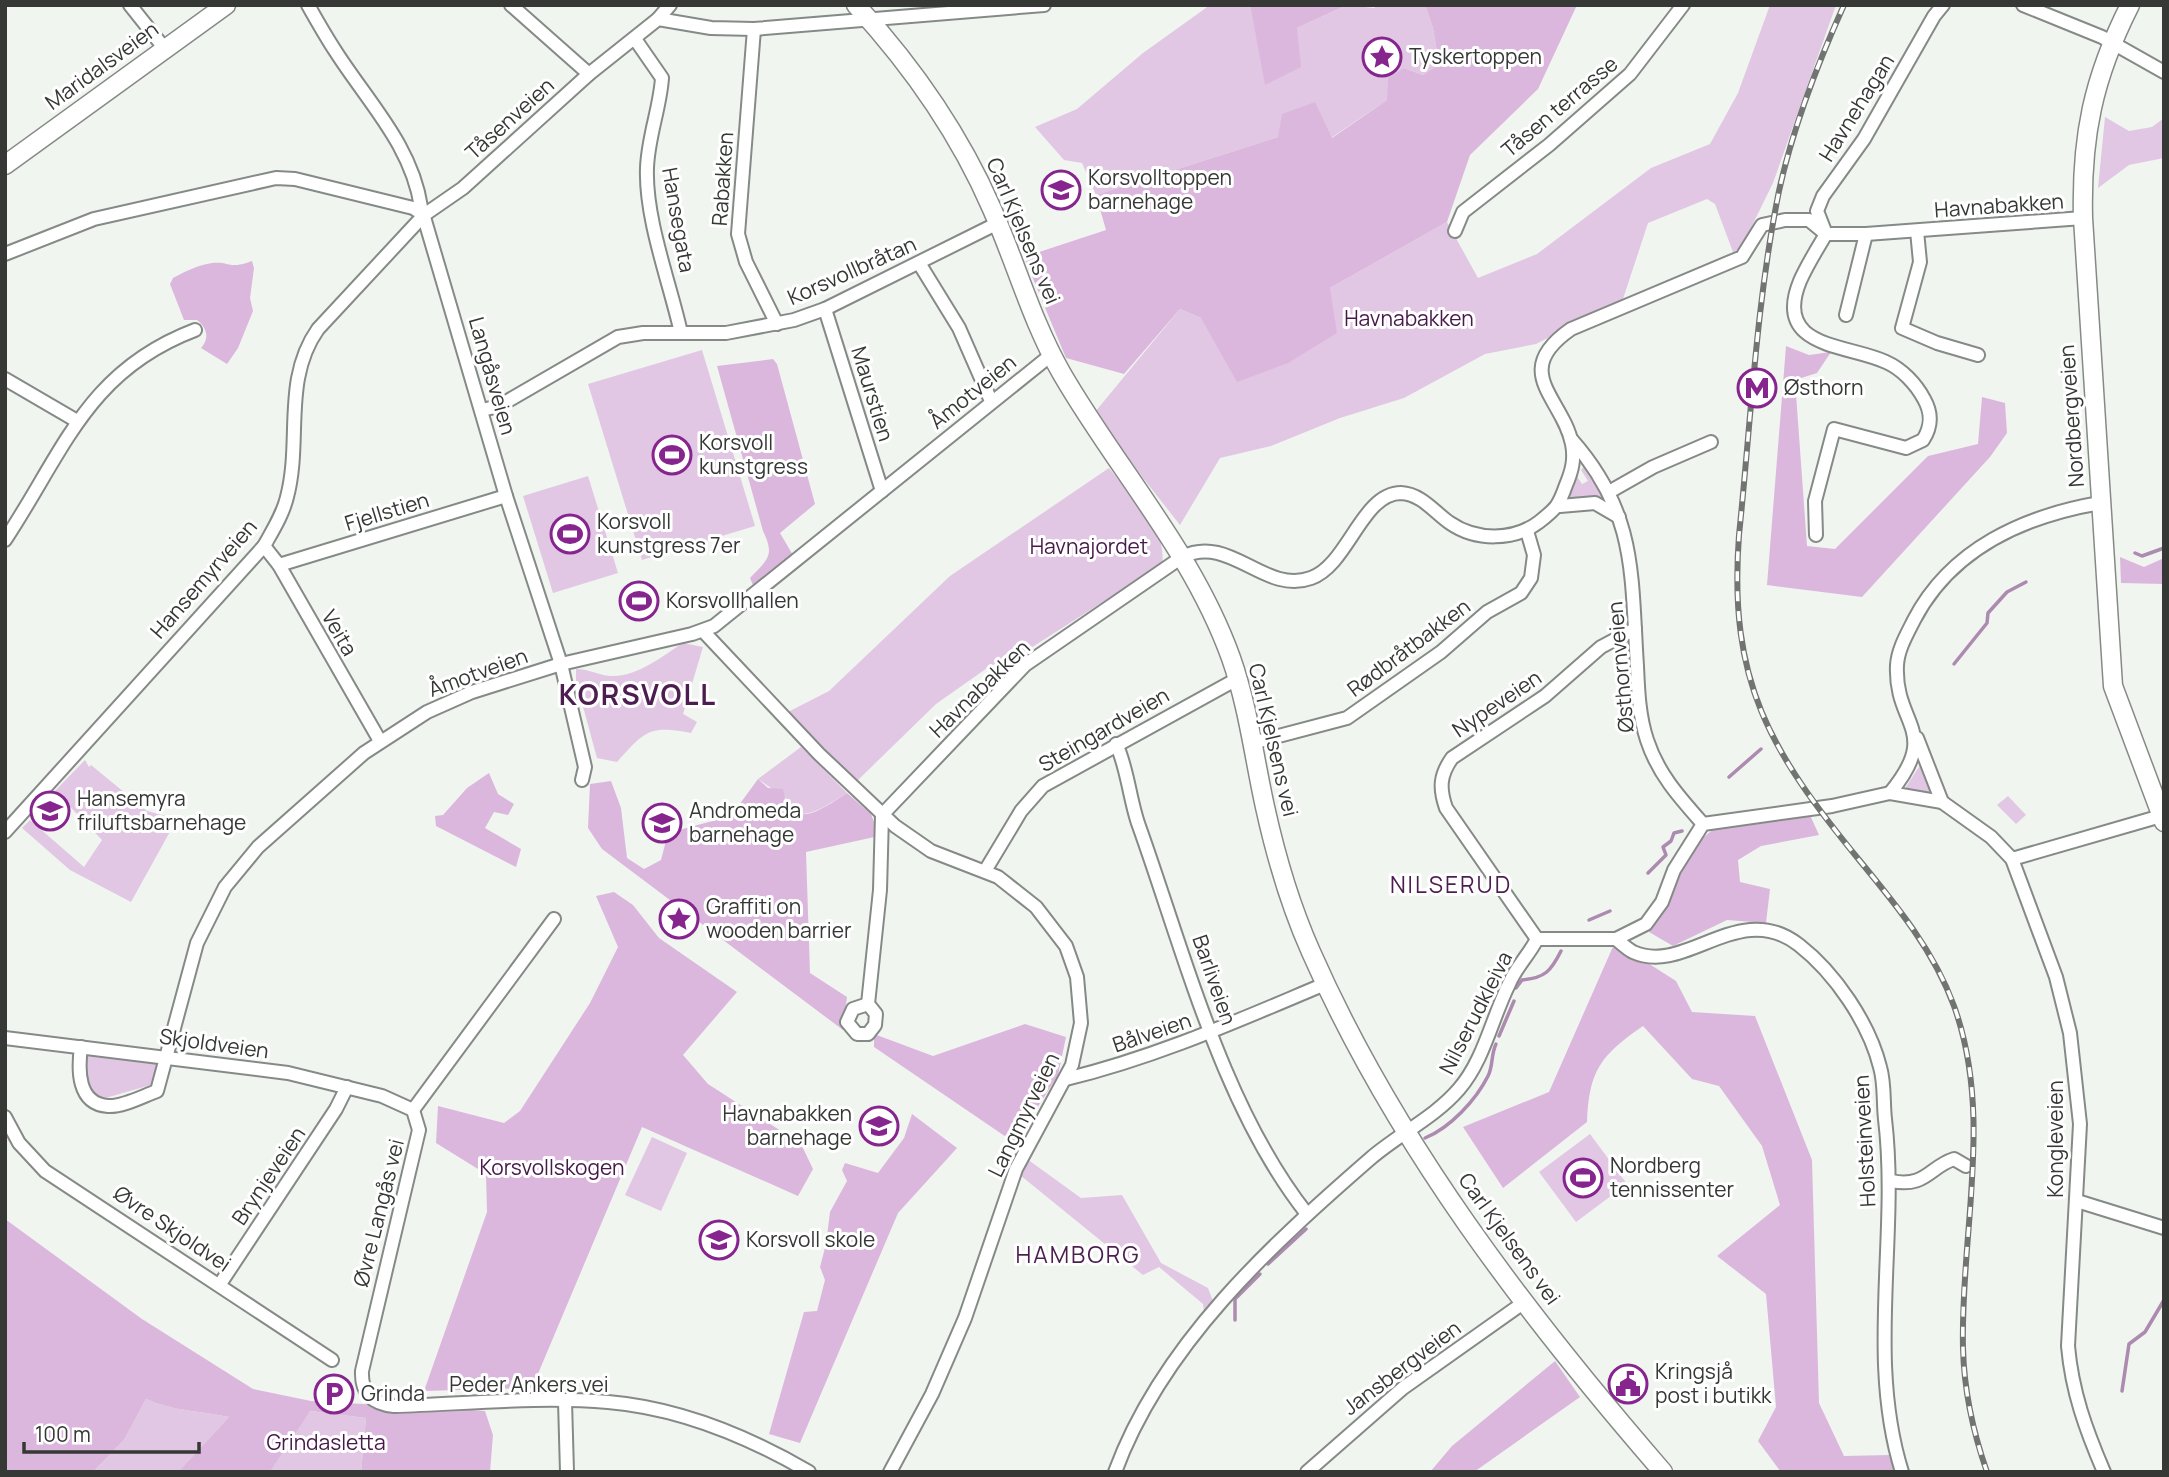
<svg xmlns="http://www.w3.org/2000/svg" width="2169" height="1477" font-family="Manrope,sans-serif">
  <style>
    .green { fill: #e1c7e3 }
    .forest { fill: #dcb7dd }
    .lines { fill: none; stroke-linecap: round; stroke-linejoin: round }
    .stream { stroke: #ad8aaf; stroke-width: 3.5 }
    .street-casing { stroke: #868a87; stroke-width: 16 }
    .secondary-casing { stroke: #868a87; stroke-width: 21 }
    .street { stroke: #fff; stroke-width: 12 }
    .secondary { stroke: #fff; stroke-width: 18 }
    .rail-casing { stroke: #717471; stroke-width: 6 }
    .rail { stroke: #fff; stroke-width: 3.5; stroke-dasharray: 10; stroke-linecap: butt }
    .labels { text-anchor: middle; stroke-width: 6; stroke-linejoin: round; paint-order: stroke }
    .poi-label { font-size: 21px; fill: #363836; stroke: #fff; text-anchor: start }
    .street-label { font-size: 21px; fill: #363836; stroke: #fff }
    .park-label { font-size: 21px; fill: #461949; stroke: #fff }
    .neighbourhood-label { font-size: 23px; letter-spacing: 2px; fill: #4c1e50; stroke: #fff }
    .district-label { font-size: 28px; font-weight: bold; letter-spacing: 2px; fill: #4c1e50; stroke: #fff }
  </style>
  <rect width="100%" height="100%" fill="#f0f5f0"/>
  <g class="green">
    <path d="M 1210,5 L 1250,5 L 1266,85 L 1297,28 L 1347,5 L 1374,8 L 1378,5 L 1425,5 L 1433,28 L 1439,64 L 1423,75 L 1404,68 L 1387,100 L 1331,138 L 1315,103 L 1278,137 L 1096,195 L 1082,163 L 1064,160 L 1035,127 L 1077,109 L 1143,53 Z"/>
    <path d="M 1770,5 L 1836,5 L 1773,183 L 1741,248 L 1733,252 L 1715,204 L 1707,199 L 1648,223 L 1623,299 L 1536,344 L 1485,354 L 1404,398 L 1340,418 L 1271,446 L 1220,458 L 1180,525 L 1110,436 L 1095,412 L 1180,309 L 1201,318 L 1330,288 L 1447,222 L 1478,278 L 1537,254 L 1651,168 L 1710,144 L 1738,93 Z"/>
    <path d="M 2105,117 L 2129,131 L 2152,127 L 2164,118 L 2164,158 L 2129,165 L 2098,188 Z"/>
    <path d="M 702,350 L 755,526 L 642,560 L 588,384 Z"/>
    <path d="M 1585,465 L 1606,500 L 1570,497 L 1576,475 L 1582,484 L 1588,481 L 1581,470 Z"/>
    <path d="M 1109,468 C 1130,495 1168,529 1162,564 L 1023,653 L 990,666 L 936,704 L 857,781 L 788,712 L 829,691 L 950,576 Z"/>
    <path d="M 588,476 L 618,573 L 553,593 L 523,496 Z"/>
    <path d="M 683,643 L 703,647 L 683,714 L 697,722 L 691,733 C 649,725 645,731 617,762 L 597,758 L 576,681 L 576,669 C 590,669 602,677 614,676 C 638,676 664,655 683,643 Z"/>
    <path d="M 801,747 L 847,793 C 828,804 810,820 788,812 L 787,799 L 758,779 Z"/>
    <path d="M 85,760 L 89,767 L 91,765 L 147,811 L 177,819 L 131,902 L 70,870 L 22,828 L 30,820 L 84,867 L 102,840 L 55,791 Z"/>
    <path d="M 1922,762 L 1932,791 L 1928,794 L 1904,790 Z"/>
    <path d="M 2008,796 L 2026,815 L 2016,824 L 1997,805 Z"/>
    <path d="M 91,1054 L 159,1063 L 154,1084 L 102,1099 C 82,1090 84,1076 84,1056 Z"/>
    <path d="M 1590,1134 L 1627,1184 L 1576,1222 L 1539,1172 Z"/>
    <path d="M 652,1137 L 687,1153 L 661,1211 L 625,1195 Z"/>
    <path d="M 1027,1159 L 1081,1198 L 1122,1195 L 1161,1263 L 1208,1288 L 1213,1301 L 1204,1311 L 1203,1304 L 1159,1267 L 1143,1275 L 1020,1175 Z"/>
    <path d="M 146,1399 C 172,1411 200,1411 229,1417 L 178,1472 L 93,1472 L 124,1440 Z"/>
    <path d="M 309,1411 L 366,1418 L 361,1472 L 270,1472 Z"/>
  </g>
  <g class="forest">
    <path d="M 1250,5 L 1347,5 L 1297,28 L 1301,67 L 1265,85 Z"/>
    <path d="M 1425,5 L 1577,5 L 1538,89 L 1470,155 L 1447,222 L 1330,288 L 1337,333 L 1288,363 L 1237,382 L 1201,318 L 1180,309 L 1124,374 L 1066,358 L 1024,257 L 1106,230 L 1096,195 L 1278,137 L 1282,114 L 1315,102 L 1332,138 L 1387,100 L 1388,78 L 1404,68 L 1423,75 L 1439,64 L 1433,28 Z"/>
    <path d="M 252,261 L 254,268 L 250,298 L 253,311 L 238,348 L 227,364 L 201,348 C 210,338 207,328 197,320 L 184,320 L 170,284 L 173,278 C 186,271 198,265 212,263 C 231,261 228,270 252,261 Z"/>
    <path d="M 1786,346 L 1809,355 L 1831,352 L 1817,373 L 1795,380 L 1807,546 L 1835,549 L 1928,456 L 1978,444 L 1982,397 L 2005,403 L 2007,433 L 1990,457 L 1862,597 L 1767,585 Z"/>
    <path d="M 773,359 L 777,364 L 815,504 L 780,533 L 794,557 L 755,590 L 750,578 C 768,559 775,556 763,531 L 717,366 Z"/>
    <path d="M 2120,557 L 2144,567 L 2164,558 L 2164,584 L 2121,583 Z"/>
    <path d="M 489,773 L 498,794 L 514,804 L 508,815 L 494,812 L 485,828 L 521,849 L 516,867 L 436,826 L 435,816 L 443,815 L 467,788 Z"/>
    <path d="M 758,779 L 768,788 L 783,789 L 788,812 C 810,821 829,804 847,793 L 871,814 L 879,836 L 806,852 L 810,973 L 847,997 L 843,1030 L 602,849 L 588,828 L 590,784 L 611,781 L 621,808 L 627,858 L 644,869 L 661,860 L 668,833 L 731,816 Z"/>
    <path d="M 1810,815 L 1819,835 L 1761,846 L 1738,860 L 1740,882 L 1770,889 L 1766,923 L 1727,920 L 1673,946 L 1649,932 L 1698,842 L 1716,827 Z"/>
    <path d="M 614,892 L 633,905 L 659,938 L 737,992 L 683,1055 L 708,1084 L 801,1144 L 813,1169 L 798,1196 L 642,1127 L 532,1388 L 424,1391 L 487,1212 L 486,1174 L 436,1143 L 438,1106 L 504,1123 L 520,1111 L 590,1003 L 618,947 L 596,896 Z"/>
    <path d="M 1615,942 L 1676,981 L 1692,1012 L 1755,1016 L 1812,1160 L 1819,1403 L 1844,1456 L 1889,1455 L 1895,1472 L 1781,1472 L 1758,1441 L 1776,1407 L 1766,1294 L 1717,1256 L 1780,1205 L 1762,1146 L 1719,1086 L 1692,1079 L 1643,1026 C 1601,1055 1589,1070 1587,1122 L 1503,1188 L 1463,1127 L 1549,1092 Z"/>
    <path d="M 1025,1024 L 1066,1037 L 1058,1075 L 1015,1143 L 874,1047 L 874,1034 L 933,1056 Z"/>
    <path d="M 912,1114 L 957,1148 L 898,1213 L 800,1443 L 769,1434 L 804,1312 L 817,1311 L 825,1280 L 820,1267 L 826,1244 L 830,1212 L 847,1181 L 842,1170 L 845,1163 L 878,1173 L 904,1138 Z"/>
    <path d="M 5,1219 L 142,1319 L 253,1389 L 311,1401 L 485,1411 L 493,1435 L 490,1472 L 361,1472 L 366,1418 L 310,1411 L 270,1472 L 178,1472 L 229,1417 C 200,1411 172,1411 146,1399 L 124,1440 L 93,1472 L 5,1472 Z"/>
    <path d="M 1555,1361 L 1580,1397 L 1474,1472 L 1430,1472 L 1452,1446 Z"/>
  </g>
  <g class="lines">
    <g class="stream">
      <path d="M 2135,553 L 2142,556 L 2164,548"/>
      <path d="M 1954,664 L 1987,623 L 1988,613 L 2007,592 L 2026,582"/>
      <path d="M 1729,777 L 1761,749"/>
      <path d="M 1648,873 L 1666,855 L 1663,847 L 1671,841 L 1674,833 L 1682,831"/>
      <path d="M 1589,920 L 1610,911"/>
      <path d="M 1516,988 L 1522,980 C 1545,978 1551,971 1561,951"/>
      <path d="M 1499,1036 L 1514,1001"/>
      <path d="M 1425,1138 C 1450,1128 1476,1100 1488,1076 C 1493,1067 1491,1054 1496,1044"/>
      <path d="M 1268,1264 L 1306,1229"/>
      <path d="M 1235,1320 L 1235,1299 L 1260,1274"/>
      <path d="M 2122,1391 L 2129,1344 L 2145,1332 L 2164,1300"/>
    </g>
    <defs>
      <g id="street">
        <path d="M 130,5 L 165,49"/>
        <path d="M 308,5 C 317,21 326,37 336,52 C 368,102 412,146 421,207 L 506,496 L 561,664 L 585,767 L 582,780"/>
        <path d="M 511,5 L 589,74"/>
        <path d="M 2023,5 L 2102,37 L 2164,72"/>
        <path d="M 658,19 L 670,5"/>
        <path d="M 754,29 L 738,234 L 746,262 L 777,324"/>
        <path d="M 635,39 L 662,78 C 660,108 648,137 647,168 C 645,219 670,283 681,333"/>
        <path d="M 1455,231 L 1463,212 L 1549,145 L 1630,74 L 1683,5"/>
        <path d="M 1917,231 L 1920,262 L 1902,328 L 1937,343 L 1978,355"/>
        <path d="M 5,254 L 94,219 L 276,178 L 295,179 L 413,208 L 424,215"/>
        <path d="M 919,263 L 959,328 L 991,401"/>
        <path d="M 825,309 L 882,491"/>
        <path d="M 1846,315 L 1866,234"/>
        <path d="M 5,379 L 77,421"/>
        <path d="M 482,410 L 499,406 L 618,337 L 643,333 L 726,333 L 794,320 L 825,309 L 998,223"/>
        <path d="M 1572,440 C 1637,514 1631,574 1637,666 C 1638,690 1639,716 1647,740 C 1658,774 1680,798 1703,824"/>
        <path d="M 1609,492 L 1653,467 L 1711,442"/>
        <path d="M 2100,503 C 2024,516 1951,549 1914,620 C 1907,634 1898,649 1897,665 C 1894,726 1942,730 1890,793 L 1942,802 L 1991,837 L 2012,859 L 2056,977 L 2070,1033 L 2080,1124 L 2068,1346 C 2072,1392 2086,1430 2104,1472"/>
        <path d="M 1560,506 L 1595,503 L 1619,517"/>
        <path d="M 1816,535 L 1815,501 L 1834,429 L 1906,448 L 1923,440 C 1932,426 1932,413 1924,399 C 1916,384 1902,369 1886,362 C 1848,344 1772,349 1800,281 C 1807,265 1817,249 1826,234 L 1817,211 L 1823,196 L 1864,139 L 1934,16 L 1943,5"/>
        <path d="M 5,540 C 64,451 87,371 195,330"/>
        <path d="M 264,546 L 279,565 L 380,741"/>
        <path d="M 279,565 L 506,496"/>
        <path d="M 703,631 L 819,754 L 895,826 L 931,851 L 998,877 L 1036,907 L 1066,946 L 1077,977 L 1081,1023 L 1072,1065 L 1016,1169 L 965,1318 L 932,1394 L 890,1472"/>
        <path d="M 1917,738 L 1942,802"/>
        <path d="M 1252,743 L 1347,718 L 1441,652 L 1487,612 L 1521,593 L 1531,578 L 1534,555 L 1527,531"/>
        <path d="M 1116,744 C 1127,765 1130,802 1139,826 C 1184,952 1223,1108 1307,1214"/>
        <path d="M 5,832 L 264,546 C 273,530 283,514 287,497 C 302,440 282,380 318,329 L 424,215 L 463,188 L 589,74 L 658,19 L 711,28 L 754,29 L 1044,5"/>
        <path d="M 2012,859 L 2161,816"/>
        <path d="M 985,871 L 1021,811 L 1043,786 L 1237,679"/>
        <path d="M 1537,939 L 1446,808 C 1439,788 1440,775 1452,758 L 1545,696 L 1601,647 L 1635,629"/>
        <path d="M 1616,939 C 1621,943 1627,949 1633,952 C 1686,976 1739,898 1799,945 C 1835,973 1869,1023 1880,1067 C 1885,1084 1883,1102 1885,1119 C 1899,1236 1866,1357 1902,1472"/>
        <path d="M 868,1004 L 876,1014 L 875,1025 L 868,1034 L 857,1034 L 847,1022 L 853,1009 L 868,1004 L 880,890 L 882,815 L 1025,665 L 1182,557 C 1230,533 1264,595 1311,578 C 1348,565 1362,493 1401,493 C 1422,494 1435,513 1450,523 C 1476,541 1514,541 1539,522 C 1557,508 1559,505 1566,485 C 1572,471 1575,459 1572,444 C 1563,398 1509,372 1571,329 L 1742,257 L 1762,225 L 1785,220 L 1809,220 L 1826,234 L 1866,234 L 2083,218"/>
        <path d="M 5,1038 L 288,1073 L 382,1096 L 413,1110 L 419,1130 L 362,1371 C 361,1393 372,1404 394,1406 C 465,1404 538,1396 608,1402 C 679,1408 749,1437 809,1472"/>
        <path d="M 81,1047 C 78,1069 77,1104 108,1106 C 123,1107 143,1096 157,1091 L 197,943 L 225,887 L 258,847 L 364,753 L 427,712 L 472,692 L 561,664 L 692,634 L 714,626 L 1051,355"/>
        <path d="M 1066,1079 C 1157,1057 1239,1020 1325,984"/>
        <path d="M 413,1110 L 554,919"/>
        <path d="M 5,1117 L 19,1143 L 45,1171 L 332,1360"/>
        <path d="M 1891,1181 C 1926,1188 1929,1167 1954,1159 L 1966,1166"/>
        <path d="M 2077,1201 L 2164,1228"/>
        <path d="M 220,1284 L 336,1109 L 347,1087"/>
        <path d="M 565,1401 L 567,1472"/>
        <path d="M 1115,1472 C 1162,1344 1271,1245 1371,1158 C 1399,1134 1435,1117 1459,1089 C 1484,1060 1492,1018 1509,984 C 1516,967 1529,955 1537,939 L 1616,939 L 1646,924 L 1662,902 L 1674,870 L 1703,824 L 1832,806 L 1890,793"/>
        <path d="M 1307,1472 L 1403,1388 L 1526,1301"/>
      </g>
      <g id="secondary">
        <path d="M 856,5 C 912,66 959,133 992,209 C 1016,263 1032,322 1062,374 C 1117,469 1193,552 1231,658 C 1248,706 1254,757 1265,807 C 1276,857 1290,905 1311,952 C 1395,1143 1527,1315 1663,1472"/>
        <path d="M 2130,5 C 2093,78 2081,137 2083,218 L 2113,686 L 2164,822"/>
        <path d="M 5,165 L 226,5"/>
      </g>
    </defs>
    <use href="#street" class="street-casing"/>
    <use href="#secondary" class="secondary-casing"/>
    <use href="#street" class="street"/>
    <use href="#secondary" class="secondary"/>
    <defs>
      <path id="rail" d="M 1844,5 C 1817,65 1793,127 1779,191 C 1756,304 1751,420 1739,535 C 1728,682 1770,751 1860,861 C 1897,906 1934,951 1954,1006 C 1994,1117 1960,1234 1963,1348 C 1964,1390 1973,1432 1987,1472"/>
    </defs>
    <use href="#rail" class="rail-casing"/>
    <use href="#rail" class="rail"/>
  </g>
  <defs>
    <symbol id="sight-ring" viewBox="-11 -11 22 22"><circle r="9.5" fill="#fff" stroke="#86258e" stroke-width="1.5"/><path d="M0-6L1.8-2.2L6-1.7L2.9 1.2L3.7 5.4L0 3.3L-3.7 5.4L-2.9 1.2L-6-1.7L-1.8-2.2Z" fill="#86258e"/></symbol>
    <symbol id="school-ring" viewBox="-11 -11 22 22"><circle r="9.5" fill="#fff" stroke="#86258e" stroke-width="1.5"/><path d="M0-5L7-2L0 1L-7-2ZM-4 1L0 2.5L4 1V4Q0 6-4 4Z" fill="#86258e"/></symbol>
    <symbol id="metro-ring" viewBox="-11 -11 22 22"><circle r="9.5" fill="#fff" stroke="#86258e" stroke-width="1.5"/><path d="M-5.5 5V-5H-3L0 0L3-5H5.5V5H3V-.5L0 4L-3-.5V5Z" fill="#86258e"/></symbol>
    <symbol id="stadium-ring" viewBox="-11 -11 22 22"><circle r="9.5" fill="#fff" stroke="#86258e" stroke-width="1.5"/><path d="M0-5a6.5 5 0 1 0 0 10a6.5 5 0 1 0 0-10ZM-3.5-1.8h7v3.6h-7Z" fill="#86258e"/></symbol>
    <symbol id="civic-ring" viewBox="-11 -11 22 22"><circle r="9.5" fill="#fff" stroke="#86258e" stroke-width="1.5"/><path d="M-.6-6.5H3V-4.5H.6V-3L4-1V1h2V6H-6V1h2V-1L-.6-3ZM-1.2 2.5V6h2.4V2.5Z" fill="#86258e"/></symbol>
    <symbol id="parking-ring" viewBox="-11 -11 22 22"><circle r="9.5" fill="#fff" stroke="#86258e" stroke-width="1.5"/><path d="M-3.5-5.5H1a3.5 3.5 0 0 1 0 7H-1V5.5H-3.5ZM-1-3.4V-.6H.8a1.4 1.4 0 0 0 0-2.8Z" fill="#86258e"/></symbol>
  </defs>
  <g fill-rule="evenodd">
    <use href="#sight-ring" x="1360" y="35" width="44" height="44"/>
    <use href="#school-ring" x="1039" y="168" width="44" height="44"/>
    <use href="#metro-ring" x="1735" y="366" width="44" height="44"/>
    <use href="#stadium-ring" x="650" y="433" width="44" height="44"/>
    <use href="#stadium-ring" x="548" y="512" width="44" height="44"/>
    <use href="#stadium-ring" x="617" y="579" width="44" height="44"/>
    <use href="#school-ring" x="28" y="789" width="44" height="44"/>
    <use href="#school-ring" x="640" y="801" width="44" height="44"/>
    <use href="#sight-ring" x="657" y="897" width="44" height="44"/>
    <use href="#school-ring" x="857" y="1104" width="44" height="44"/>
    <use href="#stadium-ring" x="1561" y="1156" width="44" height="44"/>
    <use href="#school-ring" x="697" y="1218" width="44" height="44"/>
    <use href="#civic-ring" x="1606" y="1362" width="44" height="44"/>
    <use href="#parking-ring" x="312" y="1372" width="44" height="44"/>
  </g>
  <g class="labels">
    <g class="poi-label">
      <text x="1409" y="64">Tyskertoppen</text>
      <text x="1088" y="185">Korsvolltoppen<tspan x="1088" dy="24">barnehage</tspan></text>
      <text x="1784" y="395">Østhorn</text>
      <text x="699" y="450">Korsvoll<tspan x="699" dy="24">kunstgress</tspan></text>
      <text x="597" y="529">Korsvoll<tspan x="597" dy="24">kunstgress 7er</tspan></text>
      <text x="666" y="608">Korsvollhallen</text>
      <text x="77" y="806">Hansemyra<tspan x="77" dy="24">friluftsbarnehage</tspan></text>
      <text x="689" y="818">Andromeda<tspan x="689" dy="24">barnehage</tspan></text>
      <text x="706" y="914">Graffiti on<tspan x="706" dy="24">wooden barrier</tspan></text>
      <text x="852" y="1121" text-anchor="end">Havnabakken<tspan x="852" dy="24">barnehage</tspan></text>
      <text x="1610" y="1173">Nordberg<tspan x="1610" dy="24">tennissenter</tspan></text>
      <text x="746" y="1247">Korsvoll skole</text>
      <text x="1655" y="1379">Kringsjå<tspan x="1655" dy="24">post i butikk</tspan></text>
      <text x="361" y="1401">Grinda</text>
    </g>
    <g class="street-label">
      <text transform="translate(102 66) rotate(-36)" y="7">Maridalsveien</text>
      <text transform="translate(1560 107) rotate(-40)" y="7">Tåsen terrasse</text>
      <text transform="translate(1857 108) rotate(-58)" y="7">Havnehagan</text>
      <text transform="translate(510 119) rotate(-42)" y="7">Tåsenveien</text>
      <text transform="translate(723 179) rotate(-86)" y="7">Rabakken</text>
      <text transform="translate(1999 206) rotate(-4)" y="7">Havnabakken</text>
      <text transform="translate(678 220) rotate(80)" y="7">Hansegata</text>
      <text transform="translate(1023 231) rotate(67)" y="7">Carl Kjelsens vei</text>
      <text transform="translate(852 271) rotate(-24)" y="7">Korsvollbråtan</text>
      <text transform="translate(492 376) rotate(74)" y="7">Langåsveien</text>
      <text transform="translate(973 392) rotate(-39)" y="7">Åmotveien</text>
      <text transform="translate(872 394) rotate(73)" y="7">Maurstien</text>
      <text transform="translate(2072 416) rotate(-94)" y="7">Nordbergveien</text>
      <text transform="translate(387 512) rotate(-17)" y="7">Fjellstien</text>
      <text transform="translate(204 579) rotate(-49)" y="7">Hansemyrveien</text>
      <text transform="translate(339 633) rotate(60)" y="7">Veita</text>
      <text transform="translate(1409 648) rotate(-37)" y="7">Rødbråtbakken</text>
      <text transform="translate(1621 667) rotate(-95)" y="7">Østhornveien</text>
      <text transform="translate(478 673) rotate(-20)" y="7">Åmotveien</text>
      <text transform="translate(980 689) rotate(-44)" y="7">Havnabakken</text>
      <text transform="translate(1497 704) rotate(-34)" y="7">Nypeveien</text>
      <text transform="translate(1104 730) rotate(-30)" y="7">Steingardveien</text>
      <text transform="translate(1273 740) rotate(77)" y="7">Carl Kjelsens vei</text>
      <text transform="translate(1214 980) rotate(71)" y="7">Barliveien</text>
      <text transform="translate(1476 1013) rotate(-63)" y="7">Nilserudkleiva</text>
      <text transform="translate(1152 1033) rotate(-19)" y="7">Bålveien</text>
      <text transform="translate(214 1044) rotate(8)" y="7">Skjoldveien</text>
      <text transform="translate(1024 1115) rotate(-64)" y="7">Langmyrveien</text>
      <text transform="translate(2056 1139) rotate(-90)" y="7">Kongleveien</text>
      <text transform="translate(1865 1141) rotate(-93)" y="7">Holsteinveien</text>
      <text transform="translate(269 1176) rotate(-56)" y="7">Brynjeveien</text>
      <text transform="translate(379 1213) rotate(-76)" y="7">Øvre Langås vei</text>
      <text transform="translate(172 1229) rotate(34)" y="7">Øvre Skjoldvei</text>
      <text transform="translate(1509 1239) rotate(54)" y="7">Carl Kjelsens vei</text>
      <text transform="translate(1402 1368) rotate(-37)" y="7">Jansbergveien</text>
      <text x="529" y="1392">Peder Ankers vei</text>
    </g>
    <g class="park-label">
      <text x="1409" y="326">Havnabakken</text>
      <text x="1089" y="554">Havnajordet</text>
      <text x="552" y="1175">Korsvollskogen</text>
      <text x="326" y="1450">Grindasletta</text>
    </g>
    <g class="neighbourhood-label">
      <text x="1451" y="893">NILSERUD</text>
      <text x="1078" y="1263">HAMBORG</text>
    </g>
    <g class="district-label">
      <text x="638" y="705">KORSVOLL</text>
    </g>
  </g>
  <rect width="2169" height="1477" fill="none" stroke="#363836" stroke-width="14"/>
  <path d="M24 1442v10h175v-10" fill="none" stroke="#363836" stroke-width="3.5"/>
  <text x="35" y="1442" font-size="21" fill="#363836" stroke="#ffffff" stroke-width="5" paint-order="stroke">100 m</text>
</svg>
